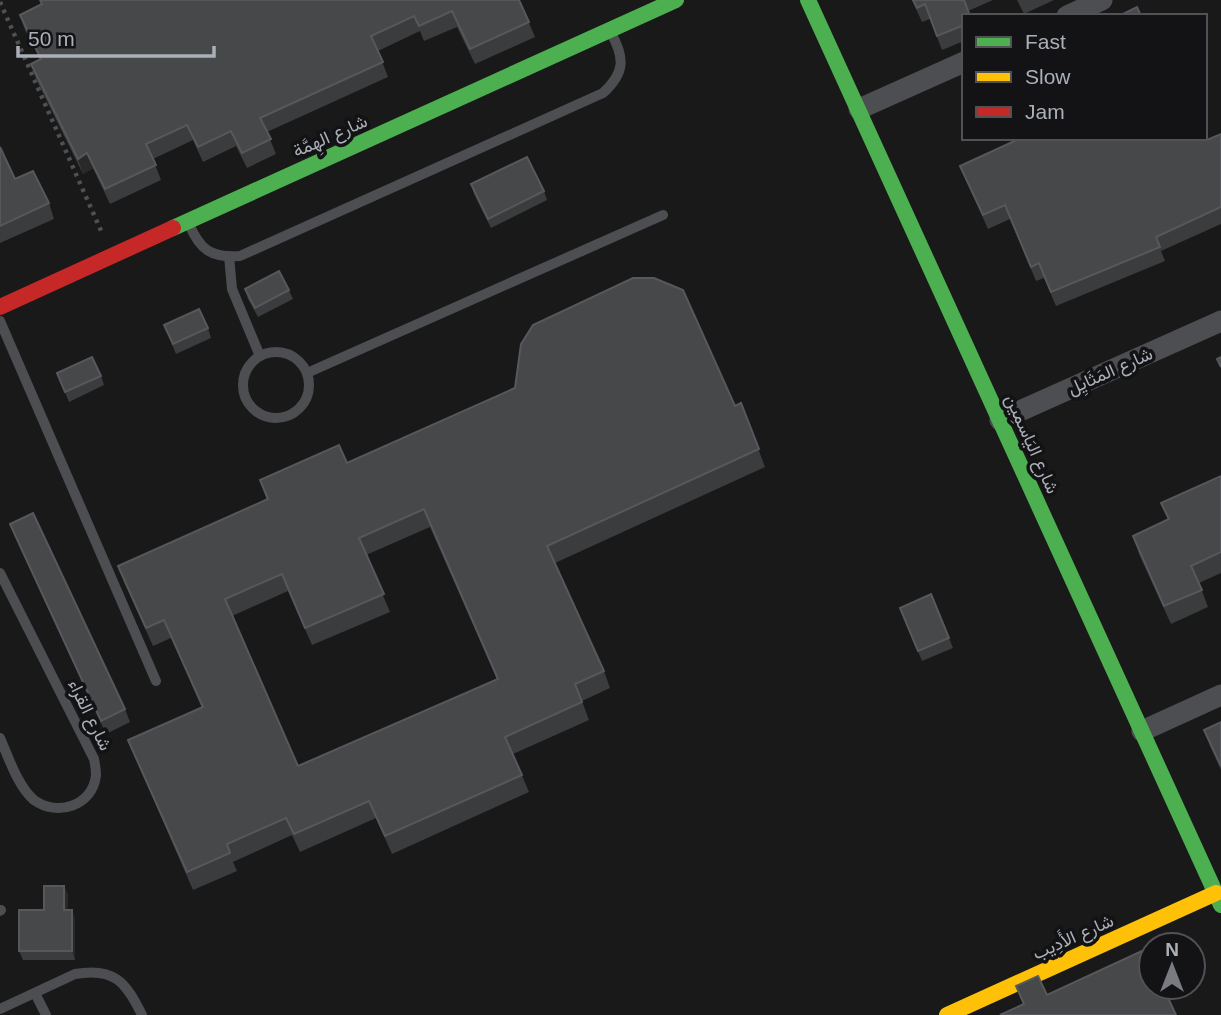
<svg xmlns="http://www.w3.org/2000/svg" width="1221" height="1015" font-family="Arial,Vazirmatn,sans-serif">
  <style>
    .lines { fill: none; stroke-linecap: round; stroke-linejoin: round }
    .path { stroke: #4f5052; stroke-width: 4.5; stroke-dasharray: 3.5 5; stroke-linecap: butt }
    .lane { stroke: #4d4e51; stroke-width: 10 }
    .street { stroke: #4d4e51; stroke-width: 21 }
    .fast { stroke: #4caf50; stroke-width: 16 }
    .slow { stroke: #ffc107; stroke-width: 16 }
    .jam { stroke: #c62828; stroke-width: 16 }
    .wall { fill: #3b3c3d; fill-rule: evenodd }
    .shaded-wall { fill: #292929 }
    .building { fill: #47484a; stroke: #57585c; stroke-width: 2; fill-rule: evenodd }
    .labels { text-anchor: middle; stroke-width: 7; stroke-linejoin: round; paint-order: stroke }
    .street-label { font-size: 18px; fill: #abb0b8; stroke: #131315 }
  </style>
  <rect width="100%" height="100%" fill="#191919"/>
  <g class="lines">
    <path class="path" d="M 0,2 L 102,233"/>
    <g class="lane">
      <path d="M 189,224 C 200,250 211,258 240,256 L 603,93 C 625,73 625,58 611,33"/>
      <path d="M 229,256 L 232,289 L 260,356"/>
      <path d="M 0,321 L 156,681"/>
      <circle cx="276" cy="385" r="33"/>
      <path d="M 307,373 L 663,215"/>
      <path d="M 0,573 L 94,759 C 95,764 96,769 96,775 C 93,806 57,817 34,800 C 18,787 8,756 0,738"/>
      <path d="M 0,911 L 1,910"/>
      <path d="M 35,993 L 46,1015"/>
      <path d="M 0,1009 L 75,974 C 114,967 126,982 142,1015"/>
    </g>
    <g class="street">
      <path d="M 1067,16 L 1102,0"/>
      <path d="M 859,109 L 964,62"/>
      <path d="M 1000,420 L 1221,321"/>
      <path d="M 1142,731 L 1221,695"/>
    </g>
    <g class="fast">
      <path d="M 808,0 L 1221,905"/>
      <path d="M 173,228 L 676,0"/>
    </g>
    <path class="slow" d="M 947,1015 L 1216,893"/>
    <path class="jam" d="M 0,307 L 173,228"/>
  </g>
  <g class="wall">
    <path d="M 519,0 L 535,37 L 475,64 L 457,27 L 424,41 L 420,31 L 378,51 L 388,77 L 267,132 L 276,154 L 247,168 L 236,146 L 203,162 L 193,140 L 153,159 L 161,180 L 110,204 L 93,168 L 83,174 L 36,79 L 31,64 L 40,59 L 25,30 L 20,15 Z"/>
    <path d="M 912,0 L 993,0 L 968,11 L 964,16 L 964,41 L 942,50 L 930,19 L 922,22 Z"/>
    <path d="M 1017,0 L 1054,0 L 1024,14 Z"/>
    <path d="M 1221,134 L 1221,224 L 1161,251 L 1165,261 L 1056,306 L 1044,278 L 1036,281 L 1010,219 L 988,229 L 966,180 L 960,166 L 1207,140 Z"/>
    <path d="M 0,147 L 15,179 L 49,203 L 54,219 L 0,243 Z"/>
    <path d="M 471,184 L 544,191 L 547,200 L 491,228 L 474,194 Z"/>
    <path d="M 245,289 L 289,290 L 293,299 L 258,317 L 248,299 Z"/>
    <path d="M 164,325 L 208,328 L 211,338 L 176,354 Z"/>
    <path d="M 57,373 L 101,376 L 104,385 L 69,402 Z"/>
    <path d="M 741,403 L 765,467 L 555,563 L 604,671 L 610,688 L 582,701 L 589,720 L 513,754 L 529,792 L 392,854 L 376,818 L 300,852 L 292,835 L 233,862 L 237,871 L 193,890 L 135,757 L 128,740 L 202,708 L 171,638 L 153,646 L 125,584 L 118,566 L 267,500 L 260,480 L 347,463 L 735,406 ZM 430,527 L 497,679 L 298,766 L 232,616 L 288,591 L 312,645 L 390,612 L 366,555 Z"/>
    <path d="M 1221,476 L 1221,573 L 1199,583 L 1208,607 L 1171,624 L 1139,554 L 1133,536 L 1168,520 L 1161,503 Z"/>
    <path d="M 10,524 L 125,709 L 130,722 L 106,734 L 15,537 Z"/>
    <path d="M 900,608 L 949,638 L 953,648 L 922,661 Z"/>
    <path d="M 1221,722 L 1221,770 L 1210,746 L 1204,730 Z"/>
    <path d="M 64,886 L 68,895 L 67,910 L 75,919 L 75,960 L 23,960 L 19,951 L 44,910 Z"/>
  </g>
  <g class="shaded-wall">
    <path d="M 87,153 L 93,168 L 83,174 L 78,159 Z"/>
    <path d="M 64,886 L 68,895 L 67,919 L 64,910 Z"/>
    <path d="M 72,910 L 75,919 L 75,960 L 72,951 Z"/>
  </g>
  <g class="building">
    <path d="M 40,0 L 519,0 L 529,22 L 470,49 L 452,11 L 419,26 L 414,16 L 371,36 L 383,62 L 260,118 L 271,139 L 242,153 L 231,131 L 198,147 L 187,125 L 146,144 L 156,165 L 105,189 L 87,153 L 78,159 L 31,64 L 41,59 L 20,15 L 42,4 Z"/>
    <path d="M 913,0 L 964,0 L 970,16 L 964,16 L 964,25 L 937,36 L 925,4 L 917,8 Z"/>
    <path d="M 1137,7 L 1141,16 L 1119,16 Z"/>
    <path d="M 1221,134 L 1221,207 L 1156,237 L 1160,247 L 1051,292 L 1039,263 L 1031,267 L 1005,205 L 983,215 L 960,166 L 1021,138 L 1205,138 L 1205,136 L 1207,140 Z"/>
    <path d="M 0,147 L 15,179 L 33,171 L 49,203 L 0,226 Z"/>
    <path d="M 527,157 L 544,191 L 488,219 L 471,184 Z"/>
    <path d="M 279,271 L 289,290 L 255,308 L 245,289 Z"/>
    <path d="M 633,278 L 654,278 L 683,290 L 735,406 L 741,403 L 759,449 L 547,546 L 604,671 L 575,684 L 582,702 L 505,737 L 522,775 L 385,836 L 369,801 L 294,834 L 286,818 L 227,844 L 230,853 L 187,872 L 128,740 L 203,707 L 164,620 L 146,628 L 118,566 L 268,499 L 260,480 L 339,445 L 347,463 L 515,388 L 521,344 L 533,325 ZM 424,509 L 498,679 L 298,766 L 225,599 L 282,574 L 305,628 L 384,594 L 359,538 Z"/>
    <path d="M 199,309 L 208,328 L 173,344 L 164,325 Z"/>
    <path d="M 92,357 L 101,376 L 65,392 L 57,373 Z"/>
    <path d="M 1221,357 L 1221,367 L 1217,359 Z"/>
    <path d="M 1221,476 L 1221,552 L 1191,566 L 1202,590 L 1164,606 L 1133,536 L 1169,519 L 1161,503 Z"/>
    <path d="M 33,513 L 125,709 L 101,721 L 10,524 Z"/>
    <path d="M 931,594 L 949,638 L 918,651 L 900,608 Z"/>
    <path d="M 1221,722 L 1221,766 L 1204,730 Z"/>
    <path d="M 44,886 L 64,886 L 64,910 L 72,910 L 72,951 L 19,951 L 19,910 L 44,910 Z"/>
    <path d="M 1146,949 L 1151,960 L 1151,987 L 1163,987 L 1176,1015 L 1000,1015 L 1024,1004 L 1016,986 L 1038,976 L 1047,995 Z"/>
  </g>
  <g class="labels">
    <g class="street-label">
      <text transform="translate(330 136) rotate(-24)" y="6">شارع الهِمَّة</text>
      <text transform="translate(1110 371) rotate(-24)" y="6">شارع المَثَايِل</text>
      <text transform="translate(1032 444) rotate(66)" y="6">شارع اليَاسمِين</text>
      <text transform="translate(90 715) rotate(64)" y="6">شارع القراء</text>
      <text transform="translate(1073 937) rotate(-24)" y="6">شارع الأَدِيب</text>
    </g>
  </g>
  <rect x="962" y="14" width="245" height="126" fill="#131315" stroke="#505256" stroke-width="2"/>
  <rect x="976" y="37" width="35" height="10" fill="#4caf50" stroke="#505256" stroke-width="2"/>
  <text x="1025" y="49" font-size="21" fill="#abb0b8">Fast</text>
  <rect x="976" y="72" width="35" height="10" fill="#ffc107" stroke="#505256" stroke-width="2"/>
  <text x="1025" y="84" font-size="21" fill="#abb0b8">Slow</text>
  <rect x="976" y="107" width="35" height="10" fill="#c62828" stroke="#505256" stroke-width="2"/>
  <text x="1025" y="119" font-size="21" fill="#abb0b8">Jam</text>
  <g transform="translate(1172 966)"><circle r="33" fill="#131315" stroke="#505256" stroke-width="2"/>
  <path d="M0-5L12 26L0 18L-12 26Z" fill="#787b80"/>
  <text y="-10" font-size="19" font-weight="bold" text-anchor="middle" fill="#abb0b8">N</text>
  </g>
  <path d="M18 46v10h196v-10" fill="none" stroke="#abb0b8" stroke-width="3.5"/>
  <text x="28" y="46" font-size="21" fill="#abb0b8" stroke="#131315" stroke-width="5" paint-order="stroke">50 m</text>
</svg>
